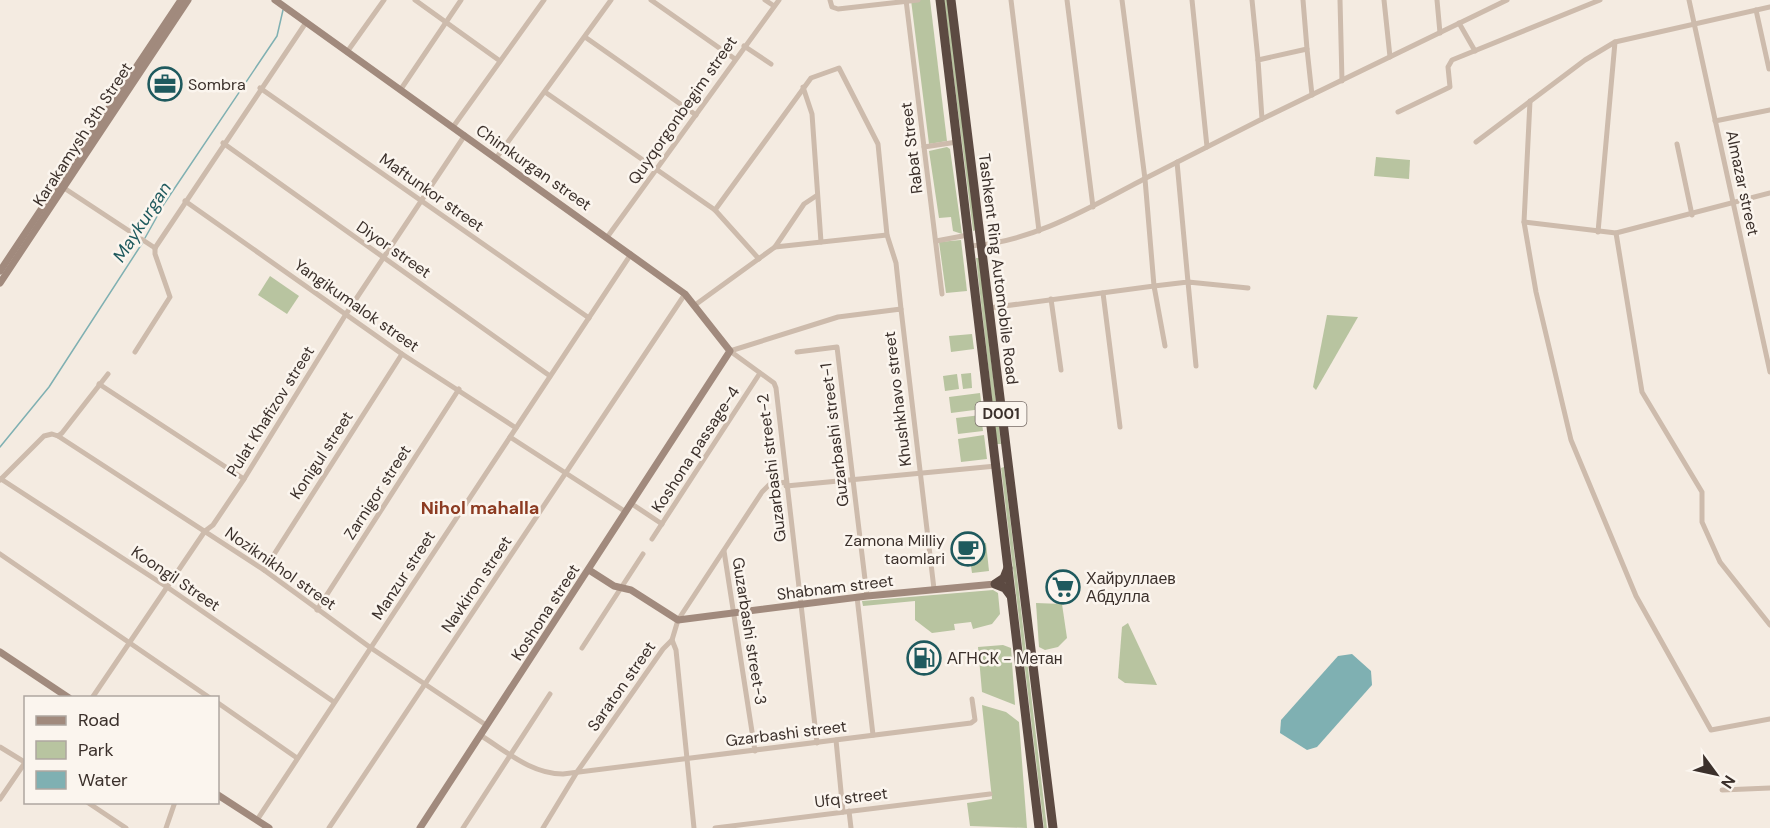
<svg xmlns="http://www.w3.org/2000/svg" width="1770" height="828" font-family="'DM Sans',sans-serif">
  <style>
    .green { fill: #b8c4a0 }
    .water { fill: #7fb0b2 }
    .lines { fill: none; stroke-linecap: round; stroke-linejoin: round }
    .stream { stroke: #7fb0b2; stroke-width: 1.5 }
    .street { stroke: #cdbbac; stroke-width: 5 }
    .secondary { stroke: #a18a7d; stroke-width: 7 }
    .highway { stroke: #5c4a42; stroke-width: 9 }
    .labels { text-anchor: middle; stroke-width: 5; stroke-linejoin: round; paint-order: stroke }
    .shield { fill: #fbf5ee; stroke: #756b66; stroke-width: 1.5 }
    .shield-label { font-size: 15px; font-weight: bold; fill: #3b302b }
    .poi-label { font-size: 16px; fill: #3b302b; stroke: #fbf5ee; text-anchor: start }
    .street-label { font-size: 16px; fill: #3b302b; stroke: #fbf5ee }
    .water-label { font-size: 18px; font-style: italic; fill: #1f5a5e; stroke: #fbf5ee }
    .neighbourhood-label { font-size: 18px; font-weight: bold; fill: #8c3b22; stroke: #fbf5ee }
  </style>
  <rect width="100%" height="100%" fill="#f4ebe1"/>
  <g class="green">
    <path d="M 911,0 L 930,0 L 947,141 L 929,144 Z"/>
    <path d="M 944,0 L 948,0 L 976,230 L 973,231 Z"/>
    <path d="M 947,147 L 950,149 L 962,234 L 953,231 L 951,217 L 939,218 L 929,151 Z"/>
    <path d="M 1376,157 L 1410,160 L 1409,179 L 1374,176 Z"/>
    <path d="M 961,240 L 967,291 L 946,293 L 939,242 Z"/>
    <path d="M 976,258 L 979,258 L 1001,444 L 997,444 Z"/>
    <path d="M 270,276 L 299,296 L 287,314 L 258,295 Z"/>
    <path d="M 1327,315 L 1358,317 L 1316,390 L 1313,387 Z"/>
    <path d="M 972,334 L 974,349 L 951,352 L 949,336 Z"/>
    <path d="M 971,373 L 972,388 L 963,389 L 961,374 Z"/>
    <path d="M 957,374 L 959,389 L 945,391 L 943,376 Z"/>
    <path d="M 980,393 L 982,409 L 951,413 L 949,397 Z"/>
    <path d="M 981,415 L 983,431 L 958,434 L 956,418 Z"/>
    <path d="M 984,435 L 987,459 L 961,462 L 958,439 Z"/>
    <path d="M 1004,467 L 1047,828 L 1044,828 L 1001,468 Z"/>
    <path d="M 986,543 L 989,571 L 972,573 L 968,545 Z"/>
    <path d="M 993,590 L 998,593 L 1000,614 L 992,624 L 973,629 L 971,622 L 954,624 L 955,630 L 932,633 L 915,620 L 915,601 L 863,606 L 862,601 Z"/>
    <path d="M 1036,603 L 1062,604 L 1067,638 L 1058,647 L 1045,650 L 1039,647 Z"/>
    <path d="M 1128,623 L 1157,685 L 1125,683 L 1118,678 L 1122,627 Z"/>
    <path d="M 1003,645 L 1011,648 L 1015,705 L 982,692 L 978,647 Z"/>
    <path d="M 982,705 L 1006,712 L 1019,722 L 1027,828 L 970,826 L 967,803 L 992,799 Z"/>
  </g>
  <path class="water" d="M 1352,654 L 1371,671 L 1372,685 L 1317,747 L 1307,750 L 1280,733 L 1281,720 L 1338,656 Z"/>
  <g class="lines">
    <g class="stream">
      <path d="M 145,238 L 164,204 L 277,36 L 283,10"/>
      <path d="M 0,447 L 49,387 L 143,242"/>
    </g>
    <g class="street">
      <path d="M 415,0 L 500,61"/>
      <path d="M 651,0 L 735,59"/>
      <path d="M 765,0 L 774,6"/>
      <path d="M 830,0 L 832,7 L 838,9 L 918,0"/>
      <path d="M 906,0 L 942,294"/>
      <path d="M 1011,0 L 1039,231"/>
      <path d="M 1067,0 L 1093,207"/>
      <path d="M 1192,0 L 1207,147"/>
      <path d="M 1252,0 L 1258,60"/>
      <path d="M 1340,0 L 1342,81"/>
      <path d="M 1384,0 L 1390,57"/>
      <path d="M 1437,0 L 1440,33"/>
      <path d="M 1689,0 L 1770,372"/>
      <path d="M 1756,10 L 1769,69"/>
      <path d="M 1459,23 L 1475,51"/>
      <path d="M 585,37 L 696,115"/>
      <path d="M 744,46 L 771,64"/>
      <path d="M 1307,49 L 1312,95"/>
      <path d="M 347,52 L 384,0"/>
      <path d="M 803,87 L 812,114 L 821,242"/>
      <path d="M 260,88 L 589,318"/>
      <path d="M 401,89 L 461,0"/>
      <path d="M 545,92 L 715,210 L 759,259"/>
      <path d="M 1530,101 L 1524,222 L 1536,292 L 1571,440 L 1636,596 L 1711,730 L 1770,719"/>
      <path d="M 1398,112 L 1450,87 L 1448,67 L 1452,60 L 1600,0"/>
      <path d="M 1262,119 L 1507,0"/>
      <path d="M 1715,121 L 1770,110"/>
      <path d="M 453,127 L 544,0"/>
      <path d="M 1476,142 L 1585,60 L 1615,42 L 1770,7"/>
      <path d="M 223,143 L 550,376"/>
      <path d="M 1677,144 L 1692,215"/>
      <path d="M 924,147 L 957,142"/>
      <path d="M 497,157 L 611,0"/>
      <path d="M 61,186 L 155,248"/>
      <path d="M 185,201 L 402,354 L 516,428"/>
      <path d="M 715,210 L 811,78 L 839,68 L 878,144 L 887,235 L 896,263 L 901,309"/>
      <path d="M 1524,222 L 1616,233 L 1770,193"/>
      <path d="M 1598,232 L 1615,42"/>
      <path d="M 1616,233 L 1642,392 L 1702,492 L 1702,522 L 1720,562 L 1770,625"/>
      <path d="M 608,236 L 779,0"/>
      <path d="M 936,241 L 968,235"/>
      <path d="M 970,246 C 1033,242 1089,208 1144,179 C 1183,159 1223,139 1262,119 L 1258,60 L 1307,49 L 1303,0"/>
      <path d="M 775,247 L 887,235"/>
      <path d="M 155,248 L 305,24"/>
      <path d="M 1103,293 L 1120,427"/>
      <path d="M 1051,299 L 1061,370"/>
      <path d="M 695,305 L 775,247 L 804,204 L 816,196"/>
      <path d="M 989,308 L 1154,286 L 1145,179 L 1122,0"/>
      <path d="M 1165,346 L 1154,286 L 1188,282 L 1177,162"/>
      <path d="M 730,351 L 838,317 L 901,309 L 934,589"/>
      <path d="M 730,351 L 774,383 L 776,388 L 817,743"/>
      <path d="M 135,352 L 170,297 L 155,254 L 155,248"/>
      <path d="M 797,352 L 837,347 L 867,596"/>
      <path d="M 1196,366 L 1188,282 L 1248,288"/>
      <path d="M 99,384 L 244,479"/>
      <path d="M 58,436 L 264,570 L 371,648 L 486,725"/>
      <path d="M 510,437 L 626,512"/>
      <path d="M 1,479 L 167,587 L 334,702"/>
      <path d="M 0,480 L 44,436 L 52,434 L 58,436 L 62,433 L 108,374"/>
      <path d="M 786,486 L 996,466"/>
      <path d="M 632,504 L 662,524"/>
      <path d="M 652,539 L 760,373"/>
      <path d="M 724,551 L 755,751"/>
      <path d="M 0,554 L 210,698"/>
      <path d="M 264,570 L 402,354"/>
      <path d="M 857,597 L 873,735"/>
      <path d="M 317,610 L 459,389"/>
      <path d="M 672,640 L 676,650 L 694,828"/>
      <path d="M 582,648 L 643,554"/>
      <path d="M 92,698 L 205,531 L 213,525 L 244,479 L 346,314 L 465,135"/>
      <path d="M 218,703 L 297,758"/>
      <path d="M 480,735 C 506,751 531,774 563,774 L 971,723 L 975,720 L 972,699"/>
      <path d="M 836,740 L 843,812"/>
      <path d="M 0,747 L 26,763"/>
      <path d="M 1722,790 L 1770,788"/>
      <path d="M 0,799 L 26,761"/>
      <path d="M 87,802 L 126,828"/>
      <path d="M 849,811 L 851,828"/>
      <path d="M 257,820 L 631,254"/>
      <path d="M 166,828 L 175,802"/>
      <path d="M 329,828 L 685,294"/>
      <path d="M 463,828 L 550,694"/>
      <path d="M 543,828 L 577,772 L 663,649 L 672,640 L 678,620 L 762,492 L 769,485 L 786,482"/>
      <path d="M 715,828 L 990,794"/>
    </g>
    <g class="secondary">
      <path d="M 275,0 L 685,294 L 730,351 L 420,828"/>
      <path d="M 0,271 L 181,0"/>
      <path d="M 0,283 L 188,0"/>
      <path d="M 589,570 L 614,586 L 631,590 L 678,620 L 867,596 L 995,584"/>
      <path d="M 0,652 L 69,698"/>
      <path d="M 218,795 L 269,828"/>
    </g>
    <g class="highway">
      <path d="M 940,0 L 1039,828"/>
      <path d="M 951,0 L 1053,828"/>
      <path d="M 1008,568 L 1004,578 L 995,584 L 1005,588 L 1011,596"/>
    </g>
  </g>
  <defs>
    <symbol id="office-ring" viewBox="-11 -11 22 22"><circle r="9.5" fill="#fbf5ee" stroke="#1f5a5e" stroke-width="1.5"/><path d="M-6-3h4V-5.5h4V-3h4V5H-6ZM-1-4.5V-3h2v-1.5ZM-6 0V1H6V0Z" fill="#1f5a5e"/></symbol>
    <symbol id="cafe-ring" viewBox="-11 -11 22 22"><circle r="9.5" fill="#fbf5ee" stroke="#1f5a5e" stroke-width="1.5"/><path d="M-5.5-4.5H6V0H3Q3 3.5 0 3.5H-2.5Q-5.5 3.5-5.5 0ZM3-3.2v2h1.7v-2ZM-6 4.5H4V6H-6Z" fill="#1f5a5e"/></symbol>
    <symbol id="supermarket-ring" viewBox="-11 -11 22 22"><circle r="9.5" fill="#fbf5ee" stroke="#1f5a5e" stroke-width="1.5"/><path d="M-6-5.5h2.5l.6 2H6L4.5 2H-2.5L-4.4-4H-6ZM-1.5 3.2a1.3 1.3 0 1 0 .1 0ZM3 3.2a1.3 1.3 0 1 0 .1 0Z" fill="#1f5a5e"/></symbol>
    <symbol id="fuel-ring" viewBox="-11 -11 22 22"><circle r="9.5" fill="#fbf5ee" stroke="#1f5a5e" stroke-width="1.5"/><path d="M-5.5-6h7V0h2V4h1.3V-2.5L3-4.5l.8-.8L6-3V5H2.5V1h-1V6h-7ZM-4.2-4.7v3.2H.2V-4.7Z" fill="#1f5a5e"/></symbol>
  </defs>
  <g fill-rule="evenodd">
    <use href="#office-ring" x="146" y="65" width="38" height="38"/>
    <use href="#cafe-ring" x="949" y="530" width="38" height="38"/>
    <use href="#supermarket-ring" x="1044" y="568" width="38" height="38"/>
    <use href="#fuel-ring" x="905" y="639" width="38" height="38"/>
  </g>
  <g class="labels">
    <rect class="shield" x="975.5" y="402" width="51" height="24" rx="4.5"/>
    <g class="shield-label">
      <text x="1001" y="419">D001</text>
    </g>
    <g class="poi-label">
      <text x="188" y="90">Sombra</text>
      <text x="945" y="546" text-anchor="end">Zamona Milliy<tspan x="945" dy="18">taomlari</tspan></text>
      <text x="1086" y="584">Хайруллаев<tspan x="1086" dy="18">Абдулла</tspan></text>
      <text x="947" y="664">АГНСК - Метан</text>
    </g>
    <g class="street-label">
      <text transform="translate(682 110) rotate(-55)" y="6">Quyqorgonbegim street</text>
      <text transform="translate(82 134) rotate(-57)" y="6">Karakamysh 3th Street</text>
      <text transform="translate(911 148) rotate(-97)" y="6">Rabat Street</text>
      <text transform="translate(534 167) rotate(35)" y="6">Chimkurgan street</text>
      <text transform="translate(1743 183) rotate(78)" y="6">Almazar street</text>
      <text transform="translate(432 192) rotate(35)" y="6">Maftunkor street</text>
      <text transform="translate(394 249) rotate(35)" y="6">Diyor street</text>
      <text transform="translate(999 269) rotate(83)" y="6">Tashkent Ring Automobile Road</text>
      <text transform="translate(357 305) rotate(35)" y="6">Yangikumalok street</text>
      <text transform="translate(897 399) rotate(-97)" y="6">Khushkhavo street</text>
      <text transform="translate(270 411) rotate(-58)" y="6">Pulat Khafizov street</text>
      <text transform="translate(834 435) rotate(-97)" y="6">Guzarbashi street-1</text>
      <text transform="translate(695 449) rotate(-57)" y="6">Koshona passage-4</text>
      <text transform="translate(321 455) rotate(-57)" y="6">Konigul street</text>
      <text transform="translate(771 468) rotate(-97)" y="6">Guzarbashi street-2</text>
      <text transform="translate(377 492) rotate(-57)" y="6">Zarnigor street</text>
      <text transform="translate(281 568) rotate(35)" y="6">Noziknikhol street</text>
      <text transform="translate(403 575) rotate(-57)" y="6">Manzur street</text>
      <text transform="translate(176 578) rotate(34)" y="6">Koongil Street</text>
      <text transform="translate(476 584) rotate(-56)" y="6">Navkiron street</text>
      <text transform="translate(835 587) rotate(-7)" y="6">Shabnam street</text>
      <text transform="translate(545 612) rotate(-57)" y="6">Koshona street</text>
      <text transform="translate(750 631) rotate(81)" y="6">Guzarbashi street-3</text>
      <text transform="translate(621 686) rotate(-55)" y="6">Saraton street</text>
      <text transform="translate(786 733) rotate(-7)" y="6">Gzarbashi street</text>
      <text transform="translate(851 797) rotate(-7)" y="6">Ufq street</text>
    </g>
    <g class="water-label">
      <text transform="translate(142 222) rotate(-57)" y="6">Maykurgan</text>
    </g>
    <g class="neighbourhood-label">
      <text x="480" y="514">Nihol mahalla</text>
    </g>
  </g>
  <rect x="24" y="696" width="195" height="108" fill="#fbf5ee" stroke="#aea6a0" stroke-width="1.5"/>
  <rect x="36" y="716" width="30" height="9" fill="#a18a7d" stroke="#aea6a0" stroke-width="1.5"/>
  <text x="78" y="726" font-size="18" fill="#3b302b">Road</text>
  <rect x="36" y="741" width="30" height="18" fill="#b8c4a0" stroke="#aea6a0" stroke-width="1.5"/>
  <text x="78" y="756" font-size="18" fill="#3b302b">Park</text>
  <rect x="36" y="771" width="30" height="18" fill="#7fb0b2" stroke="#aea6a0" stroke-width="1.5"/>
  <text x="78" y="786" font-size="18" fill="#3b302b">Water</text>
  <g transform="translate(1716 774) rotate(123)" stroke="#fbf5ee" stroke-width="4.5" paint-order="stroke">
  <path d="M0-4.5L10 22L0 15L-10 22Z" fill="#3b302b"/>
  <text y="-9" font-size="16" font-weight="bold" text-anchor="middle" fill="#3b302b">N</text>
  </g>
</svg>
